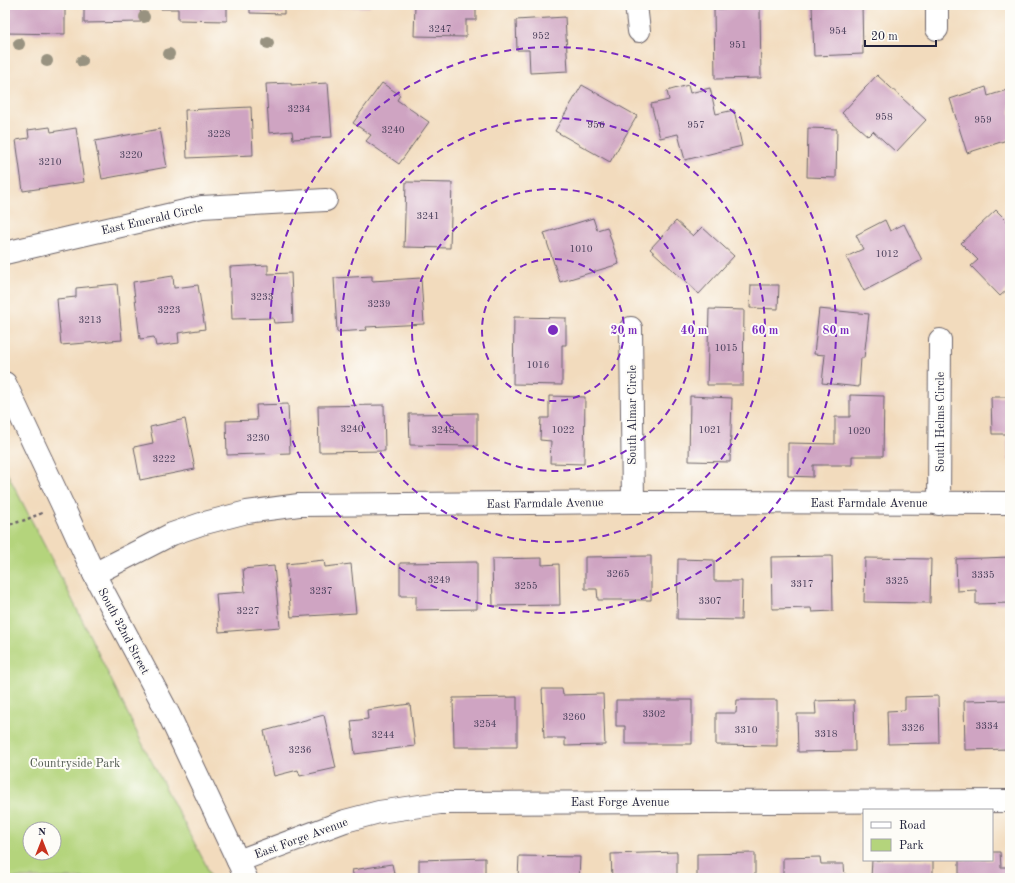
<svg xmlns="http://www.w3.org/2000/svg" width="1015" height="883" font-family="'Old Standard TT',serif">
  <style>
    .green { fill: #b4d47c; stroke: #6b7b5c; fill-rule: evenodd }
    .building { fill: #cfa4c2 }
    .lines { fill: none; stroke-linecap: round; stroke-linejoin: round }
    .minor-casing { stroke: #6b6368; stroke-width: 24 }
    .tertiary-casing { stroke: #6b6368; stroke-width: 24 }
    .path { stroke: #6b6368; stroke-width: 2.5; stroke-dasharray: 3 3; stroke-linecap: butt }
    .minor { stroke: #fff; stroke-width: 22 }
    .tertiary { stroke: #fff; stroke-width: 22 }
    .tree { fill: #989280 }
    .ring { fill: none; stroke: #7b2cbf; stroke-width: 2; stroke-dasharray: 7 5 }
    .labels { text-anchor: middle; stroke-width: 4; stroke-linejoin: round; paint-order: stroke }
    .number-label { font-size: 10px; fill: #4d425d }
    .street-label { font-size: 12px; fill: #22223b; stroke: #fdfcf7 }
    .park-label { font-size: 12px; fill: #4e574e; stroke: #fdfcf7 }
    .centre { fill: #7b2cbf; stroke: #fdfcf7; stroke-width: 2 }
    .ring-label { font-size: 12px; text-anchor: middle; font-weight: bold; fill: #7b2cbf; stroke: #fdfcf7; stroke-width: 4; stroke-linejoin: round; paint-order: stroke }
  </style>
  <rect width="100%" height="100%" fill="#fdfcf7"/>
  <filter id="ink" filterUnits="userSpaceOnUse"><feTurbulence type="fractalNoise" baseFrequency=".025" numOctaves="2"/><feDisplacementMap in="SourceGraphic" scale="8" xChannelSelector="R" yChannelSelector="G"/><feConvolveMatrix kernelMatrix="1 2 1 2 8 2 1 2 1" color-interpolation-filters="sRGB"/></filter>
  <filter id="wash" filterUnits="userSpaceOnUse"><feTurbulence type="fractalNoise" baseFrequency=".012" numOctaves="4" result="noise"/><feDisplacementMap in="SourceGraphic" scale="16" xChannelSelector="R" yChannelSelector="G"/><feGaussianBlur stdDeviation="0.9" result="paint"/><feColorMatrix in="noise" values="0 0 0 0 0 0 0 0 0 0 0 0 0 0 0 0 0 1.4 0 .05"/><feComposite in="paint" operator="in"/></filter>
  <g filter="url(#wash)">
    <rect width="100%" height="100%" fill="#f2dbbd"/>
    <path class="green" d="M 5,469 L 67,589 L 141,741 L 206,865 L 211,878 L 5,878 ZM 30,829 L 54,829 L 54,853 L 30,853 Z"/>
    <g id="blocks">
      <g class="building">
        <path d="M 5,5 L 65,5 L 65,34 L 5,33 Z"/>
        <path d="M 82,5 L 140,5 L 141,22 L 84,23 L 84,8 L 82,8 Z"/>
        <path d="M 162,5 L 227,5 L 227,21 L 178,20 L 178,9 L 161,9 Z"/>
        <path d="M 250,5 L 284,5 L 284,14 L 250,13 Z"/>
        <path d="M 332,5 L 370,5 L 370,7 L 332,8 Z"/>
        <path d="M 415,5 L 476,5 L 476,20 L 466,20 L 466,37 L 414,36 Z"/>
        <path d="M 812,5 L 862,5 L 863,54 L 814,56 Z"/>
        <path d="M 760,8 L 761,78 L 715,79 L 714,9 Z"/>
        <path d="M 565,17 L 568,71 L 530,73 L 529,50 L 517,50 L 516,20 Z"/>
        <path d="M 877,75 L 926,120 L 896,152 L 873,131 L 868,136 L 842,113 Z"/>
        <path d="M 291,83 L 291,85 L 328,83 L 332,137 L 293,139 L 292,131 L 269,133 L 266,84 Z"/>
        <path d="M 382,83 L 400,95 L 397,100 L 429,122 L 399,164 L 366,141 L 371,135 L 353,123 Z"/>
        <path d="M 582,85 L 637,116 L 610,162 L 555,131 Z"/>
        <path d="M 688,85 L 690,93 L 710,88 L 716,114 L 734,110 L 742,146 L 685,160 L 678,134 L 660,138 L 651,104 L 669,100 L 667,91 Z"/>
        <path d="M 986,87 L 988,96 L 1010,89 L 1010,139 L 967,153 L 950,99 Z"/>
        <path d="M 251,107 L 253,155 L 187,158 L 185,110 Z"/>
        <path d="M 50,127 L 51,132 L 76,128 L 84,182 L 23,191 L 16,140 L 29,138 L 28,130 Z"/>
        <path d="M 808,128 L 837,129 L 836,178 L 807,177 Z"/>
        <path d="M 160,129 L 167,167 L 102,179 L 95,141 Z"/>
        <path d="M 406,182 L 452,183 L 450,248 L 404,247 Z"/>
        <path d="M 996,210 L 1010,224 L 1010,287 L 1000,296 L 971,266 L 978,260 L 961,243 Z"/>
        <path d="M 593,218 L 597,230 L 607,227 L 619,264 L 560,282 L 544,233 Z"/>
        <path d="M 885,220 L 890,231 L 904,224 L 922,260 L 864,291 L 846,257 L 863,249 L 856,235 Z"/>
        <path d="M 676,221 L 693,236 L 702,227 L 734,256 L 699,294 L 650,249 Z"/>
        <path d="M 268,265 L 268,274 L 291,273 L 293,322 L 274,323 L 273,318 L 232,319 L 230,267 Z"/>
        <path d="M 173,276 L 174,288 L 198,285 L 205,329 L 178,333 L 179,343 L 156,346 L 154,337 L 140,339 L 133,282 Z"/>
        <path d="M 372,276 L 372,281 L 421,278 L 424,324 L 366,327 L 367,330 L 337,332 L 334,278 Z"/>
        <path d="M 117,284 L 122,340 L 61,345 L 57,299 L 76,297 L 76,288 Z"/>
        <path d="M 751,285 L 779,285 L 778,309 L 750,308 Z"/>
        <path d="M 709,309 L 744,310 L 743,385 L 707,385 Z"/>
        <path d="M 819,309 L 869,314 L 864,358 L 861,358 L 859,387 L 822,383 L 825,355 L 814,354 Z"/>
        <path d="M 514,317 L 566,318 L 566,345 L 562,345 L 562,385 L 513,384 Z"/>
        <path d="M 850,395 L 884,396 L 883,456 L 852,456 L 852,465 L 813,465 L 813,477 L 788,476 L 788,443 L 835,444 L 835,417 L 850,417 Z"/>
        <path d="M 549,396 L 585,397 L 584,464 L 550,463 L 551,441 L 540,440 L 541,418 L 549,418 Z"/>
        <path d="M 690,396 L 732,398 L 730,462 L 689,461 Z"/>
        <path d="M 991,397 L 1010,397 L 1010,460 L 1008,460 L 1007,434 L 992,434 Z"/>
        <path d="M 288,404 L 290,453 L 227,455 L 226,421 L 257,420 L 256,405 Z"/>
        <path d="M 384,405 L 385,451 L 319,452 L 318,406 Z"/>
        <path d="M 477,413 L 477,446 L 410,445 L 409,414 Z"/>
        <path d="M 185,419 L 195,469 L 140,480 L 134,447 L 153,443 L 150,427 Z"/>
        <path d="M 651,556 L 651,600 L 598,600 L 597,589 L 585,589 L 585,557 Z"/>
        <path d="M 832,556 L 833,611 L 812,612 L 811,608 L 772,609 L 771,557 Z"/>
        <path d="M 1010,557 L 1010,603 L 976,604 L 976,590 L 957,591 L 956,559 Z"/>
        <path d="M 542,558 L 542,565 L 559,564 L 560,605 L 493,606 L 492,559 Z"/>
        <path d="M 865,558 L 931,559 L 930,603 L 864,602 Z"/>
        <path d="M 678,559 L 714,560 L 714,581 L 742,581 L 741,620 L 677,619 Z"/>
        <path d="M 324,560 L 325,567 L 351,564 L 356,613 L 291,617 L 286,564 Z"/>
        <path d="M 477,562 L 477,609 L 416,610 L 416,596 L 400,596 L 400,563 Z"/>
        <path d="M 274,566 L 280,627 L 219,632 L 216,594 L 245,592 L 243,569 Z"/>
        <path d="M 542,689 L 562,689 L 563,695 L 603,694 L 605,745 L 565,746 L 565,738 L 544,738 Z"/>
        <path d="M 938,696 L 939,743 L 888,744 L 887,711 L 905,710 L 905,697 Z"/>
        <path d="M 517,697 L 517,747 L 454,747 L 453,698 Z"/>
        <path d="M 616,700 L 692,700 L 692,744 L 625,744 L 625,726 L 616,726 Z"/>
        <path d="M 737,700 L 777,700 L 777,746 L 716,745 L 716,713 L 736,713 Z"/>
        <path d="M 854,700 L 855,751 L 798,752 L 797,714 L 816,714 L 815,701 Z"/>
        <path d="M 1010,700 L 1010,749 L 965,750 L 964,701 Z"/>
        <path d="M 410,704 L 415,746 L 355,754 L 351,721 L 368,719 L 367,710 Z"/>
        <path d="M 324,715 L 336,768 L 300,776 L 298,770 L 274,776 L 264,731 Z"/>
        <path d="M 677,852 L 677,878 L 612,878 L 611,854 Z"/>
        <path d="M 992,852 L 1000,852 L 1001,867 L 1010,867 L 1010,878 L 959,878 L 959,860 L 992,860 Z"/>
        <path d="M 755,853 L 755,878 L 697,878 L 697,854 Z"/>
        <path d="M 519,856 L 580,857 L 579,878 L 518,878 Z"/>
        <path d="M 820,857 L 821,864 L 844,864 L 845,878 L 783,878 L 783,858 Z"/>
        <path d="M 485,858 L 485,878 L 419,878 L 419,860 Z"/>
        <path d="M 872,860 L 933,860 L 933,878 L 871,878 Z"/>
        <path d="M 392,864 L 395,878 L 354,878 L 352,870 Z"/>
      </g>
    </g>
  </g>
  <g filter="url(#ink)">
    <use href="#blocks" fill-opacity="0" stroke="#6b6368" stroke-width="1"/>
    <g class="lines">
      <defs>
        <g id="minor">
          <path d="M 636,5 L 639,31"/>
          <path d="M 937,5 L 937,29"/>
          <path d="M 5,253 L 202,207 L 326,200"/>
          <path d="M 631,328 L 633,502"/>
          <path d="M 939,504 L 940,340"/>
          <path d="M 94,574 L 172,534 L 201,524 L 247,512 L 299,505 L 633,502 L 1010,503"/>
          <path d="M 238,861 L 345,821 L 379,812 L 440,803 L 1010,801"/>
        </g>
        <path id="tertiary" d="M 5,383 L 62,504 L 94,574 L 169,715 L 246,878"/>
      </defs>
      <use href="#minor" class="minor-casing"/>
      <use href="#tertiary" class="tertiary-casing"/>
      <path class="path" d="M 5,526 L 25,520 L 42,513"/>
      <use href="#minor" class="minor"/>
      <use href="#tertiary" class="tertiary"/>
    </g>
    <g class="tree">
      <circle cx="144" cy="17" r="6"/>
      <circle cx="268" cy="43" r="6"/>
      <circle cx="19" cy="44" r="6"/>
      <circle cx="169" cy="54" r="6"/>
      <circle cx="47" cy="61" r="6"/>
      <circle cx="82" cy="61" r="6"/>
    </g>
  </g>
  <g class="ring">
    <circle cx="553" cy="330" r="71"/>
    <circle cx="553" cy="330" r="141"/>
    <circle cx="553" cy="330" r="212"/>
    <circle cx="553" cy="330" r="283"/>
  </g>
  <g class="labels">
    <g class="number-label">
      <text x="440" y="32">3247</text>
      <text x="838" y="34">954</text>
      <text x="541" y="39">952</text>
      <text x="738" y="48">951</text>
      <text x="299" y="112">3234</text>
      <text x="884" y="120">958</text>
      <text x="983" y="123">959</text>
      <text x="596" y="128">956</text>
      <text x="696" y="128">957</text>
      <text x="393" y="133">3240</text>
      <text x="219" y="137">3228</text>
      <text x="131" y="158">3220</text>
      <text x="50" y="165">3210</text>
      <text x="428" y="219">3241</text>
      <text x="581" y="252">1010</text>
      <text x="887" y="257">1012</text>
      <text x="262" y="300">3233</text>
      <text x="379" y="307">3239</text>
      <text x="169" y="313">3223</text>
      <text x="90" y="323">3213</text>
      <text x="726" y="351">1015</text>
      <text x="538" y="368">1016</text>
      <text x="352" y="432">3240</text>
      <text x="443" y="433">3248</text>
      <text x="563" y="433">1022</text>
      <text x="710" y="433">1021</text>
      <text x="859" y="434">1020</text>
      <text x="258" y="441">3230</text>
      <text x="164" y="462">3222</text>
      <text x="618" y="577">3265</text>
      <text x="983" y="578">3335</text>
      <text x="439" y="583">3249</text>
      <text x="897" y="584">3325</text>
      <text x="802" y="587">3317</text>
      <text x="526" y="589">3255</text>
      <text x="321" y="594">3237</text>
      <text x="710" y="604">3307</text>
      <text x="248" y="614">3227</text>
      <text x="654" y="717">3302</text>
      <text x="574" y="720">3260</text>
      <text x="485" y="727">3254</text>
      <text x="987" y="729">3334</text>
      <text x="913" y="731">3326</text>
      <text x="746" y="733">3310</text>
      <text x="826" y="737">3318</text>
      <text x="383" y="738">3244</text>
      <text x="300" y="753">3236</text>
    </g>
    <g class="street-label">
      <text transform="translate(152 219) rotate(-13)" y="4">East Emerald Circle</text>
      <text transform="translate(632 415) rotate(-90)" y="4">South Almar Circle</text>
      <text transform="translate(940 422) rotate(-90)" y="4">South Helms Circle</text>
      <text transform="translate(545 503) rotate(-1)" y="4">East Farmdale Avenue</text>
      <text x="869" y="507">East Farmdale Avenue</text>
      <text transform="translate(124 631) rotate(62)" y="4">South 32nd Street</text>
      <text x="620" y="806">East Forge Avenue</text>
      <text transform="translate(301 838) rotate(-20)" y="4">East Forge Avenue</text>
    </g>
    <g class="park-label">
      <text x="75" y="767">Countryside Park</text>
    </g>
  </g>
  <circle cx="553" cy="330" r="6" class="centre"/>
  <g class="ring-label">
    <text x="624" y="334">20 m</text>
    <text x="694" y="334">40 m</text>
    <text x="765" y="334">60 m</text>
    <text x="836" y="334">80 m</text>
  </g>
  <rect width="1015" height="883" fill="none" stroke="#fdfcf7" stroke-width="20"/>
  <rect x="863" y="809" width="130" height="52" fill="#fdfcf7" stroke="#a5a5ac"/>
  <rect x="871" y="822" width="20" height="6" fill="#ffffff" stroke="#a5a5ac"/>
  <text x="899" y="829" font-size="12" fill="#22223b">Road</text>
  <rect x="871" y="839" width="20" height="12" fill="#b4d47c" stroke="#a5a5ac"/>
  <text x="899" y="849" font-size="12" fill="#22223b">Park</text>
  <g transform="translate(42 841)"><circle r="19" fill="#fdfcf7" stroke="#a5a5ac"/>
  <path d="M0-3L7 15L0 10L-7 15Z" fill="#c8321e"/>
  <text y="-6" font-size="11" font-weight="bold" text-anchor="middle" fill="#22223b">N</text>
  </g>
  <path d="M865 40v6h71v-6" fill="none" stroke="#22223b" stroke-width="2"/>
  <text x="871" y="40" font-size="12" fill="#22223b" stroke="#fdfcf7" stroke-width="3" paint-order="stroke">20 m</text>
</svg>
